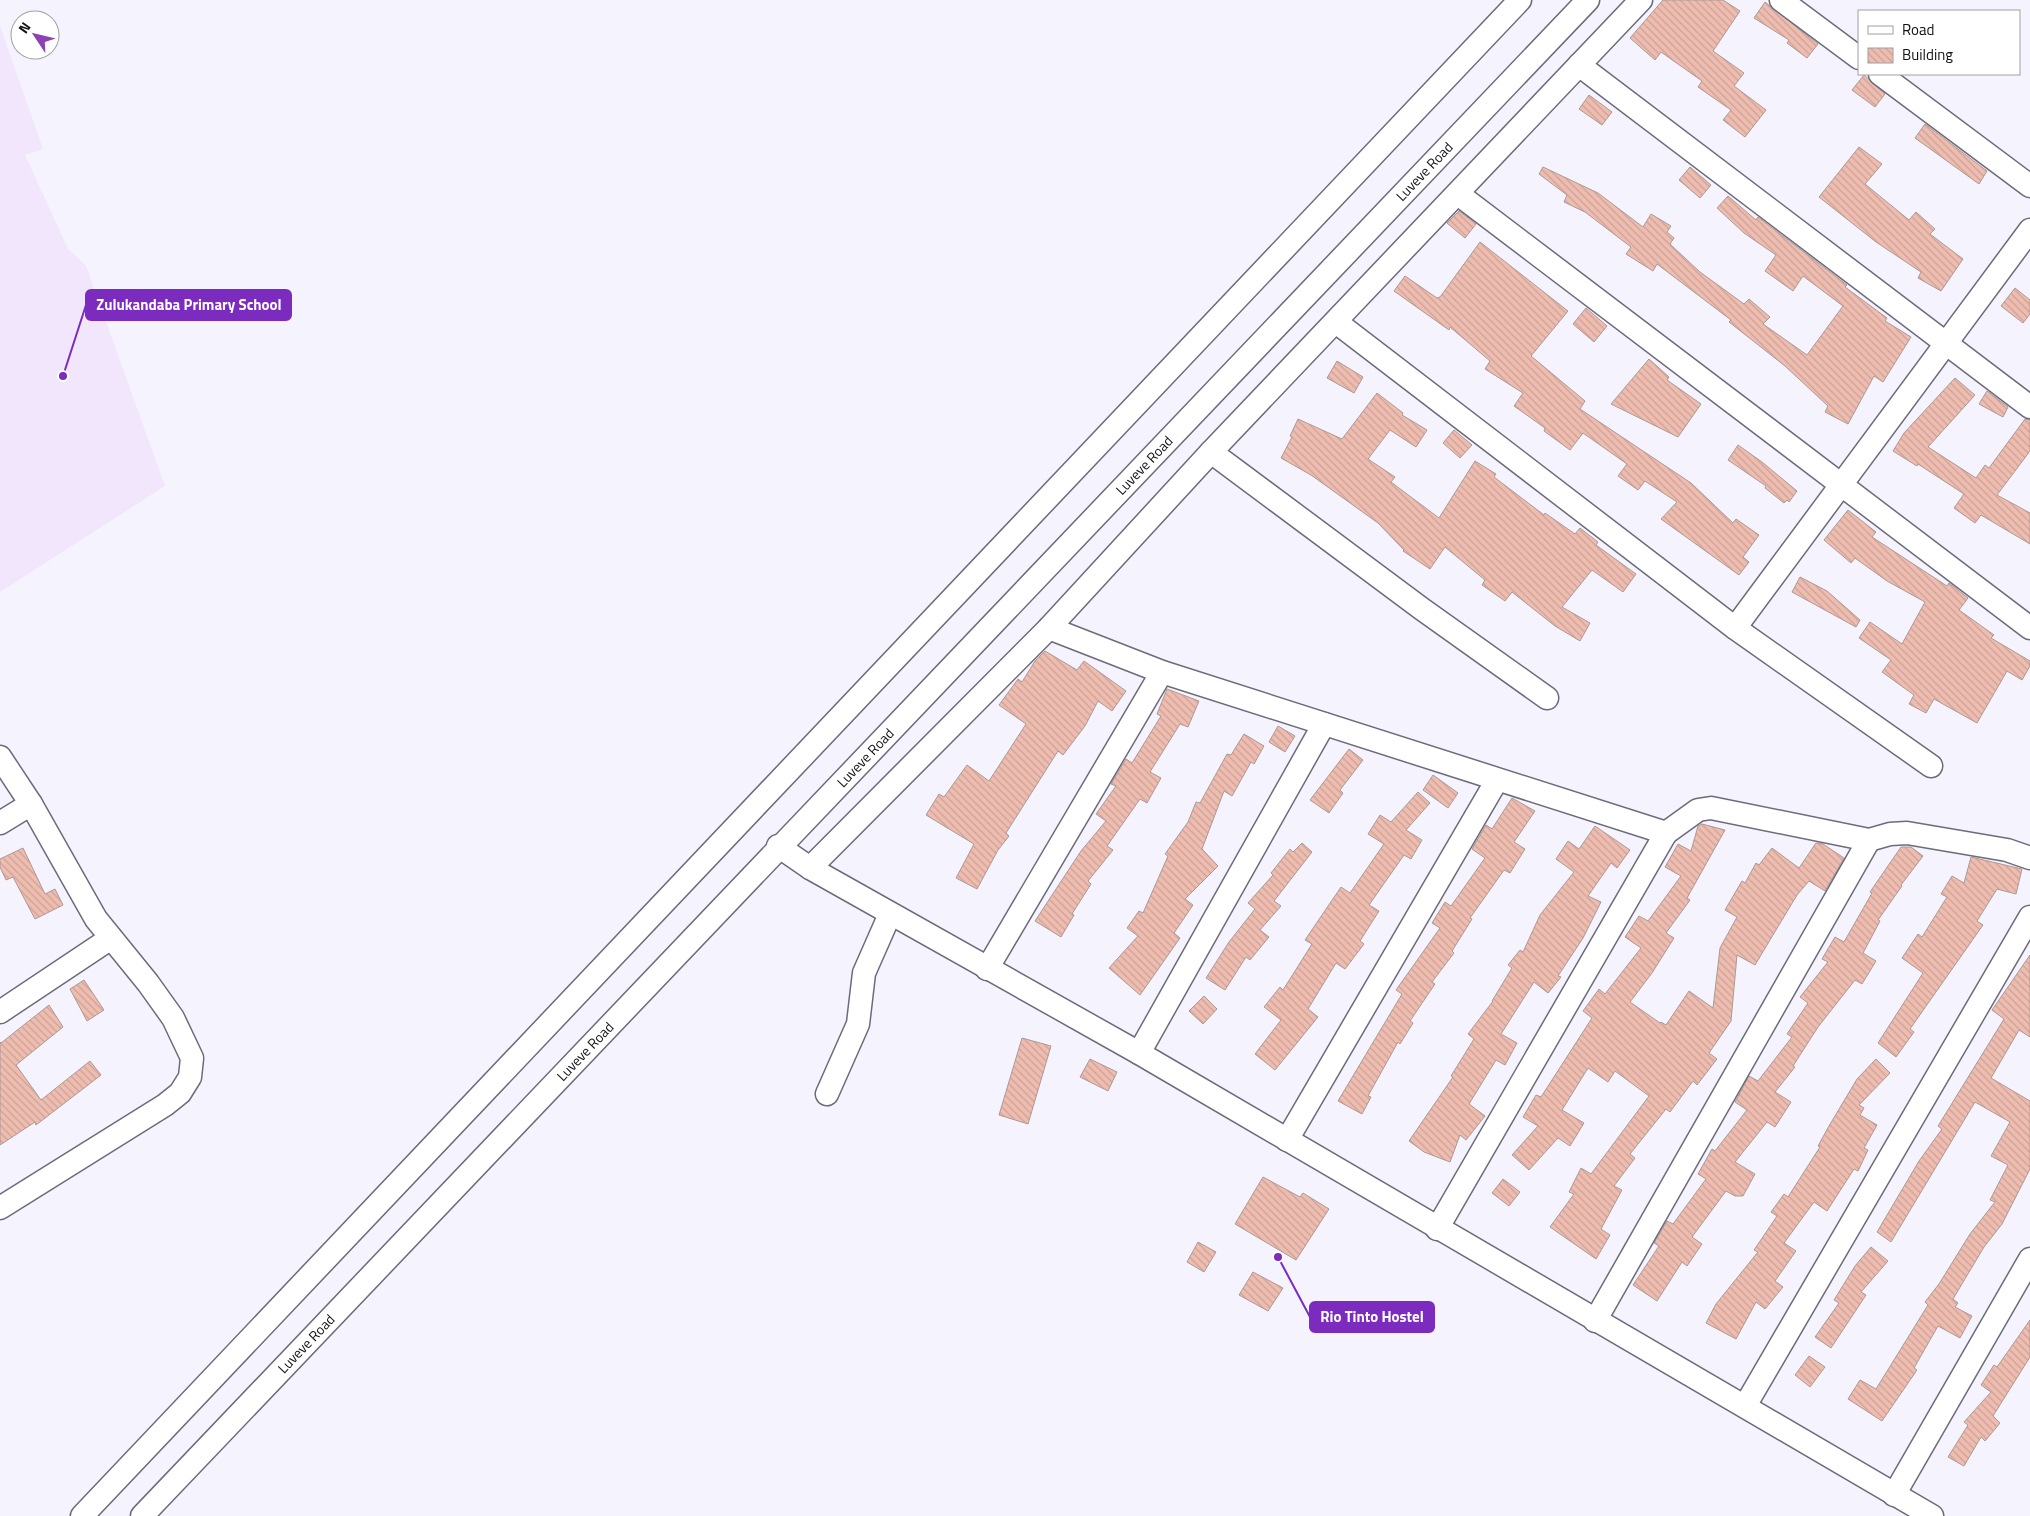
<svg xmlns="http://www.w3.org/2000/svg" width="2030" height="1516" font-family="'Titillium Web',sans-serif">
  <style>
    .education { fill: #f1e6fb }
    .building { fill: url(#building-back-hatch); stroke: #ac9994 }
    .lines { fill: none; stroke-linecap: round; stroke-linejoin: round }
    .minor-casing { stroke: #6c6b7a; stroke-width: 25 }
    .minor { stroke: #fff; stroke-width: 22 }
    .labels { text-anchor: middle; stroke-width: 4.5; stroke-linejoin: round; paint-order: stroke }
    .street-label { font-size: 14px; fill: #111116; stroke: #fff }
    .leader { fill: none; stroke: #7b2cbf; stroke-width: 2 }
    .callout-dot { fill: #7b2cbf; stroke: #fff; stroke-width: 2 }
    .callout { fill: #7b2cbf; stroke: #7b2cbf; stroke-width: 2 }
    .callout-label { font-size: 15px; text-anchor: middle; font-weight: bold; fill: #fff }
  </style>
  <defs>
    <pattern id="building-back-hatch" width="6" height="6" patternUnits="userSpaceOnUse" patternTransform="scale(1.25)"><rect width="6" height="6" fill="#efbdb0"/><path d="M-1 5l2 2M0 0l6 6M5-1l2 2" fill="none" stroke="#cca197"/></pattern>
  </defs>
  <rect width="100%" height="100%" fill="#f5f4fe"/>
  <path class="education" d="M 0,26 L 43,149 L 25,155 L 68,249 L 86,266 L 165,486 L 0,592 Z"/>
  <g class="building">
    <path d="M 1663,0 L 1723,0 L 1740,11 L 1713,51 L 1744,73 L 1734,86 L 1766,110 L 1745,137 L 1723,120 L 1731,110 L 1698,87 L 1702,81 L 1661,52 L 1655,60 L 1630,38 Z"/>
    <path d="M 1765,2 L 1818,44 L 1807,58 L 1787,43 L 1789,40 L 1754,18 Z"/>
    <path d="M 1864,75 L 1885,94 L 1875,107 L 1852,90 Z"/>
    <path d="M 1589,95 L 1612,112 L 1602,125 L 1579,109 Z"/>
    <path d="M 1925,124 L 1987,171 L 1979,184 L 1915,138 Z"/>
    <path d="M 1859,147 L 1882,164 L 1865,184 L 1909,220 L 1916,212 L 1935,229 L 1930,234 L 1963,259 L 1941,291 L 1918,278 L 1921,272 L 1876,242 L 1819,197 Z"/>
    <path d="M 1543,167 L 1598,193 L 1643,227 L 1651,214 L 1671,226 L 1667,232 L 1674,238 L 1670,244 L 1700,272 L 1744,304 L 1749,299 L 1770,317 L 1763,324 L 1807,355 L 1843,306 L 1803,276 L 1793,291 L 1765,271 L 1776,255 L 1744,233 L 1717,208 L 1728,196 L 1756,220 L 1758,217 L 1847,285 L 1845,287 L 1887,318 L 1885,321 L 1911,337 L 1883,382 L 1874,376 L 1848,424 L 1825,412 L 1828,406 L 1785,366 L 1729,322 L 1731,320 L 1657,264 L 1653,271 L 1626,254 L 1631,247 L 1585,212 L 1564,202 L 1567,195 L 1539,174 Z"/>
    <path d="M 1690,167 L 1711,185 L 1700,198 L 1679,180 Z"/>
    <path d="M 1459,211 L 1476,224 L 1465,238 L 1447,223 Z"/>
    <path d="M 1480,242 L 1568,311 L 1531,356 L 1585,401 L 1580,409 L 1691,483 L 1733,523 L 1736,519 L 1759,535 L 1743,557 L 1749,562 L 1739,575 L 1661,519 L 1677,502 L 1645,481 L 1638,490 L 1618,476 L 1627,464 L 1583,433 L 1570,450 L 1544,431 L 1545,428 L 1514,406 L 1523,393 L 1485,369 L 1490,361 L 1450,327 L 1449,330 L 1394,291 L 1405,276 L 1437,298 L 1440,297 Z"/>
    <path d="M 2015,288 L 2030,300 L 2030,314 L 2023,323 L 2001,306 Z"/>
    <path d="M 1586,308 L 1607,326 L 1594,342 L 1573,324 Z"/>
    <path d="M 1649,359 L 1669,377 L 1667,380 L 1701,404 L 1678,437 L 1611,404 Z"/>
    <path d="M 1337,361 L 1363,377 L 1354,393 L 1327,378 Z"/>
    <path d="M 1955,378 L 1975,395 L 1928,447 L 1976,478 L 1985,465 L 1989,468 L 2025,419 L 2030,420 L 2030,451 L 1997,495 L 2030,513 L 2030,544 L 1981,515 L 1975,523 L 1954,508 L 1964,494 L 1918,464 L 1917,466 L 1893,451 L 1904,433 Z"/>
    <path d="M 1987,391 L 2008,407 L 2003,417 L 1979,404 Z"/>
    <path d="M 1377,393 L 1403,413 L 1402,415 L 1427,430 L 1416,447 L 1390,430 L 1368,459 L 1395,477 L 1391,482 L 1439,518 L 1475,461 L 1496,474 L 1494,477 L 1544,515 L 1545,513 L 1575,534 L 1580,528 L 1598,542 L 1596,545 L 1636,574 L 1623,592 L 1592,570 L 1562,607 L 1590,623 L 1580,641 L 1555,626 L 1512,592 L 1505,601 L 1482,585 L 1485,580 L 1445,547 L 1430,569 L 1403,551 L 1404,550 L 1378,523 L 1311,475 L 1281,458 L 1292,437 L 1290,436 L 1298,419 L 1342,439 Z"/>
    <path d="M 1454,430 L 1472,445 L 1460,458 L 1443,443 Z"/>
    <path d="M 1738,445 L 1762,462 L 1797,491 L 1789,502 L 1787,500 L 1784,503 L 1765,488 L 1766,486 L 1728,460 Z"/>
    <path d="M 1848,510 L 1876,532 L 1872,537 L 1947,586 L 1949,583 L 1968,598 L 1959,610 L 1994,635 L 1991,638 L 2030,661 L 2030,666 L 2022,680 L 2007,671 L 1977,723 L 1934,699 L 1926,713 L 1909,704 L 1914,695 L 1882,672 L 1891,660 L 1859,638 L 1870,622 L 1902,644 L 1925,602 L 1887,581 L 1855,558 L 1851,563 L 1824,540 Z"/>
    <path d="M 1800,577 L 1827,591 L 1860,620 L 1856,627 L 1792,592 Z"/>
    <path d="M 1045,651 L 1077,670 L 1084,661 L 1126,691 L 1112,711 L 1098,701 L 1085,726 L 1063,755 L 1058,751 L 1006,833 L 1009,836 L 998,850 L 977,889 L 956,878 L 974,844 L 926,815 L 939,794 L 944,797 L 967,765 L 989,781 L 1026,724 L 999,705 L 1018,679 L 1022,682 L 1035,661 Z"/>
    <path d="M 1167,689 L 1199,701 L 1188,727 L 1180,724 L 1150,772 L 1161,778 L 1147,803 L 1140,799 L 1107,846 L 1113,850 L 1088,881 L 1091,884 L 1072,914 L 1074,915 L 1061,937 L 1035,921 L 1081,851 L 1106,821 L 1096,814 L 1116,786 L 1111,784 L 1126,759 L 1132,763 L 1161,716 L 1157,714 Z"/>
    <path d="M 1278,726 L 1295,736 L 1285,752 L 1269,742 Z"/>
    <path d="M 1244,734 L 1264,746 L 1254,764 L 1251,762 L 1232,796 L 1224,791 L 1202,849 L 1218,866 L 1185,899 L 1193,905 L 1174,933 L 1180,938 L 1140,995 L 1109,968 L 1138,936 L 1127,928 L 1139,911 L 1143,913 L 1168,856 L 1165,854 L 1188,822 L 1196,802 L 1200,803 L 1227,754 L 1231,755 Z"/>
    <path d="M 1349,749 L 1363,760 L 1340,790 L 1343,793 L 1329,813 L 1310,800 Z"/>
    <path d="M 1433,775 L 1458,793 L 1448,808 L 1423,790 Z"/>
    <path d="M 1418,792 L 1430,803 L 1406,830 L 1422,840 L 1411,859 L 1404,855 L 1369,905 L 1379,911 L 1360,941 L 1364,944 L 1345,969 L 1336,963 L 1308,1009 L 1318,1017 L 1275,1070 L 1255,1054 L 1281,1020 L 1264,1007 L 1280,987 L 1283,990 L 1312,944 L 1305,940 L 1341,887 L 1350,893 L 1384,844 L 1368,834 L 1380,815 L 1391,822 Z"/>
    <path d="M 1512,798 L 1535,811 L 1514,842 L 1525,849 L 1510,873 L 1504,870 L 1470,918 L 1472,919 L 1452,951 L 1454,953 L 1432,982 L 1435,984 L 1410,1021 L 1413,1023 L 1400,1044 L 1398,1042 L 1368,1096 L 1371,1097 L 1362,1114 L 1338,1101 L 1402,994 L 1396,990 L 1440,928 L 1432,923 L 1445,902 L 1451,906 L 1485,858 L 1472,849 L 1486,825 L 1492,829 Z"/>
    <path d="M 1702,824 L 1725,830 L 1687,898 L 1690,900 L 1666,933 L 1674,938 L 1652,973 L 1630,1002 L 1660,1023 L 1661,1022 L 1666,1025 L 1689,991 L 1713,1008 L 1720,948 L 1737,917 L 1725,910 L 1742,881 L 1745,883 L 1756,863 L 1759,865 L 1772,848 L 1799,868 L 1816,843 L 1823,844 L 1844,858 L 1825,891 L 1809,881 L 1797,895 L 1755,965 L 1737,955 L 1731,1021 L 1709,1053 L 1717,1059 L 1697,1085 L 1693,1081 L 1670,1112 L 1666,1109 L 1630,1154 L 1635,1158 L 1614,1186 L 1622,1190 L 1601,1229 L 1610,1235 L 1596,1259 L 1550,1227 L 1574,1194 L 1569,1192 L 1581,1168 L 1591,1174 L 1649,1096 L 1615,1071 L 1608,1082 L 1588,1068 L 1562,1110 L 1584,1123 L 1570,1146 L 1558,1138 L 1529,1170 L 1512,1155 L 1538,1126 L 1523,1117 L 1536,1095 L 1541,1097 L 1592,1018 L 1583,1011 L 1599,989 L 1605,994 L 1641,948 L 1625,937 L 1639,916 L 1648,921 L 1681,876 L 1665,867 L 1678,844 L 1691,851 L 1698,826 Z"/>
    <path d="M 1595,826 L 1630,850 L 1617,868 L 1611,863 L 1588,896 L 1601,902 L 1583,938 L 1558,976 L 1561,977 L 1548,993 L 1534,982 L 1501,1034 L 1517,1043 L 1505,1065 L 1496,1060 L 1469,1104 L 1485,1116 L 1466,1140 L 1460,1135 L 1450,1162 L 1424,1152 L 1409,1141 L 1453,1077 L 1451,1076 L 1474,1039 L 1468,1034 L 1493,1001 L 1492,1001 L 1512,968 L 1508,965 L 1520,950 L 1523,952 L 1540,915 L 1574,872 L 1556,859 L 1568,841 L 1579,849 Z"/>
    <path d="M 1302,843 L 1312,852 L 1274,901 L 1281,906 L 1260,930 L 1269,937 L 1250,960 L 1246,957 L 1225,990 L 1206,978 L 1229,942 L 1255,909 L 1248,903 L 1273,875 L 1271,873 L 1290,849 L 1293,852 Z"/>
    <path d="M 1901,847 L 1911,847 L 1923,856 L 1901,885 L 1902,886 L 1878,920 L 1880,921 L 1863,953 L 1876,961 L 1862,984 L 1855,980 L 1818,1027 L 1793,1066 L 1795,1067 L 1775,1092 L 1791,1102 L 1775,1127 L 1767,1122 L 1735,1162 L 1755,1174 L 1743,1196 L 1735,1196 L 1726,1191 L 1692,1237 L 1702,1244 L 1687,1266 L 1682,1262 L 1657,1301 L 1633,1285 L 1659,1246 L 1654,1243 L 1667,1221 L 1673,1224 L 1706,1179 L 1698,1174 L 1712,1149 L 1715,1151 L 1747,1110 L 1735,1102 L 1749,1076 L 1758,1081 L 1792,1037 L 1787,1034 L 1808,1003 L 1800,997 L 1828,962 L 1822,959 L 1835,937 L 1844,942 L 1872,893 L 1870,892 Z"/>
    <path d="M 23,848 L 45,894 L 55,889 L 63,905 L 35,919 L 13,877 L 6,880 L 0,867 L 0,859 Z"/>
    <path d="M 1971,857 L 2022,869 L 2016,894 L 1997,889 L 1977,921 L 1983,925 L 1910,1029 L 1914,1032 L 1896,1057 L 1878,1043 L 1923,973 L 1902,958 L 1918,934 L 1922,937 L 1947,897 L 1941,894 L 1952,876 L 1964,883 Z"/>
    <path d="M 2030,955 L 2030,1037 L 2019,1030 L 1991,1078 L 2030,1101 L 2030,1169 L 2002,1224 L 1984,1247 L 1953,1299 L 1958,1303 L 1955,1307 L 1972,1316 L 1960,1338 L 1938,1326 L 1914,1368 L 1917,1370 L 1882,1421 L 1848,1399 L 1860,1380 L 1876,1389 L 1928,1305 L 1925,1302 L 1939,1284 L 1970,1234 L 1995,1202 L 1990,1200 L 2008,1165 L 1991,1156 L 2010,1122 L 1975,1102 L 1891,1242 L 1877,1232 L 1919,1161 L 1942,1129 L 1938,1126 L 2004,1019 L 1992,1010 Z"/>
    <path d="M 84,980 L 104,1010 L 87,1021 L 70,989 Z"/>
    <path d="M 1204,996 L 1217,1009 L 1203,1024 L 1189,1011 Z"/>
    <path d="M 49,1005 L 63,1027 L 16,1065 L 41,1100 L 90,1061 L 101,1075 L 36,1125 L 35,1122 L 0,1145 L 0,1042 L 1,1043 Z"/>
    <path d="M 1022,1038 L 1051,1046 L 1028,1124 L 999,1115 Z"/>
    <path d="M 1090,1059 L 1117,1072 L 1108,1091 L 1080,1077 Z"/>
    <path d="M 1876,1059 L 1890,1073 L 1859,1105 L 1864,1108 L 1860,1115 L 1877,1125 L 1864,1148 L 1868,1150 L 1858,1171 L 1854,1169 L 1827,1211 L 1814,1202 L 1784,1243 L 1796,1251 L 1775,1281 L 1783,1287 L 1765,1309 L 1756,1302 L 1736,1339 L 1706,1323 L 1716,1304 L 1758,1252 L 1754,1250 L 1777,1216 L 1771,1212 L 1784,1194 L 1788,1197 L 1820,1147 L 1818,1146 L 1829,1126 L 1857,1079 Z"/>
    <path d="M 1263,1177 L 1300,1197 L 1303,1193 L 1329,1209 L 1296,1260 L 1235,1224 Z"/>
    <path d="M 1503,1179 L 1520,1192 L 1509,1206 L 1492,1193 Z"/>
    <path d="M 1198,1242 L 1216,1252 L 1204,1272 L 1187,1262 Z"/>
    <path d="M 1871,1247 L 1888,1261 L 1861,1292 L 1866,1295 L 1831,1348 L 1815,1337 L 1839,1303 L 1834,1300 L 1855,1266 Z"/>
    <path d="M 1253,1272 L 1283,1288 L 1268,1311 L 1239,1295 Z"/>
    <path d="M 2030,1320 L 2030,1357 L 1993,1416 L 2000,1423 L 1985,1441 L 1981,1437 L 1964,1466 L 1948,1457 L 1968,1425 L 1964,1422 L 1991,1392 L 1981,1385 L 1994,1365 L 1997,1367 Z"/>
    <path d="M 1809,1356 L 1825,1367 L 1810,1387 L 1795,1375 Z"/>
  </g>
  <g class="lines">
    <defs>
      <g id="minor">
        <path d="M 1781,0 L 1859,58"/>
        <path d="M 1579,65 L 2030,407"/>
        <path d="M 1880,74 L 2030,186"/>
        <path d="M 1458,194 L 2030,628"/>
        <path d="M 1336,322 L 1735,628 L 1931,766"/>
        <path d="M 1211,452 L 1422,609 L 1547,698"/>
        <path d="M 1049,628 L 1162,672 L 1666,833 L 1698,810 L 1711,808 L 1869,840 L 1890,834 L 1907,833 L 2007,850 L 2030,858"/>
        <path d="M 1735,628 L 2030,230"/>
        <path d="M 0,757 L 31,804 L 96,919 L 148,983 L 173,1018 L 192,1058 L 190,1077 L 180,1093 L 165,1105 L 0,1208"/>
        <path d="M 0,823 L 31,804"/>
        <path d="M 778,846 L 810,868 L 1139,1053 L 1932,1516"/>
        <path d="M 810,868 L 1049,628 L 1211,452 L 1641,0"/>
        <path d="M 987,969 L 1162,672"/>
        <path d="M 0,1012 L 111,938"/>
        <path d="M 1139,1053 L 1324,724"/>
        <path d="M 827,1094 L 858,1024 L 864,973 L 890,914"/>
        <path d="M 1287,1140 L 1497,780"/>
        <path d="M 1437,1229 L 1666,833"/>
        <path d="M 1595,1321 L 1869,840"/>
        <path d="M 1745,1406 L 2030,917"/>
        <path d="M 1894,1495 L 2030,1259"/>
        <path d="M 82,1516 L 1520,0"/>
        <path id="s1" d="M 142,1516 L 1588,0"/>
      </g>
    </defs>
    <use href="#minor" class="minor-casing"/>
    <use href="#minor" class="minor"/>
  </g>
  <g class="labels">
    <g class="street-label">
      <text dy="5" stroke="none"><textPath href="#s1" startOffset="1858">Luveve Road</textPath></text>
      <text dy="5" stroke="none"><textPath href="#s1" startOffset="1452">Luveve Road</textPath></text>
      <text dy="5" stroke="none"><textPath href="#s1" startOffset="1048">Luveve Road</textPath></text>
      <text dy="5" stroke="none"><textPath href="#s1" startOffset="642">Luveve Road</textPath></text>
      <text dy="5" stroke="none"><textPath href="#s1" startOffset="238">Luveve Road</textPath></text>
    </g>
  </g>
  <path class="leader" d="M63 376L86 305M1278 1257L1310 1317"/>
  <g class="callout-dot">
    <circle cx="63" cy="376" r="5"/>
    <circle cx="1278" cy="1257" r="5"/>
  </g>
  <g class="callout">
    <rect x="86" y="290" width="205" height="30" rx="5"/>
    <rect x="1310" y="1302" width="124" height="30" rx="5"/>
  </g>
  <g class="callout-label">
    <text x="189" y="310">Zulukandaba Primary School</text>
    <text x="1372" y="1322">Rio Tinto Hostel</text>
  </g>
  <rect x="1858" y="10" width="162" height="65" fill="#ffffff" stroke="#a0a0a2"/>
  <rect x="1868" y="26" width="25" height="8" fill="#ffffff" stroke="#a0a0a2"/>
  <text x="1902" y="35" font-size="15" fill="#111116">Road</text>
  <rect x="1868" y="48" width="25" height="15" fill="url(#building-back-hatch)" stroke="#a0a0a2"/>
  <text x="1902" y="60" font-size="15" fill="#111116">Building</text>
  <g transform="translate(35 35) rotate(305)"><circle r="24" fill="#ffffff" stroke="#a0a0a2"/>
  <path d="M0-4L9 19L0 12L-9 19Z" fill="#8b42b4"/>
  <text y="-8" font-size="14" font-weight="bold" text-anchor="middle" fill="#111116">N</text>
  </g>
</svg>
